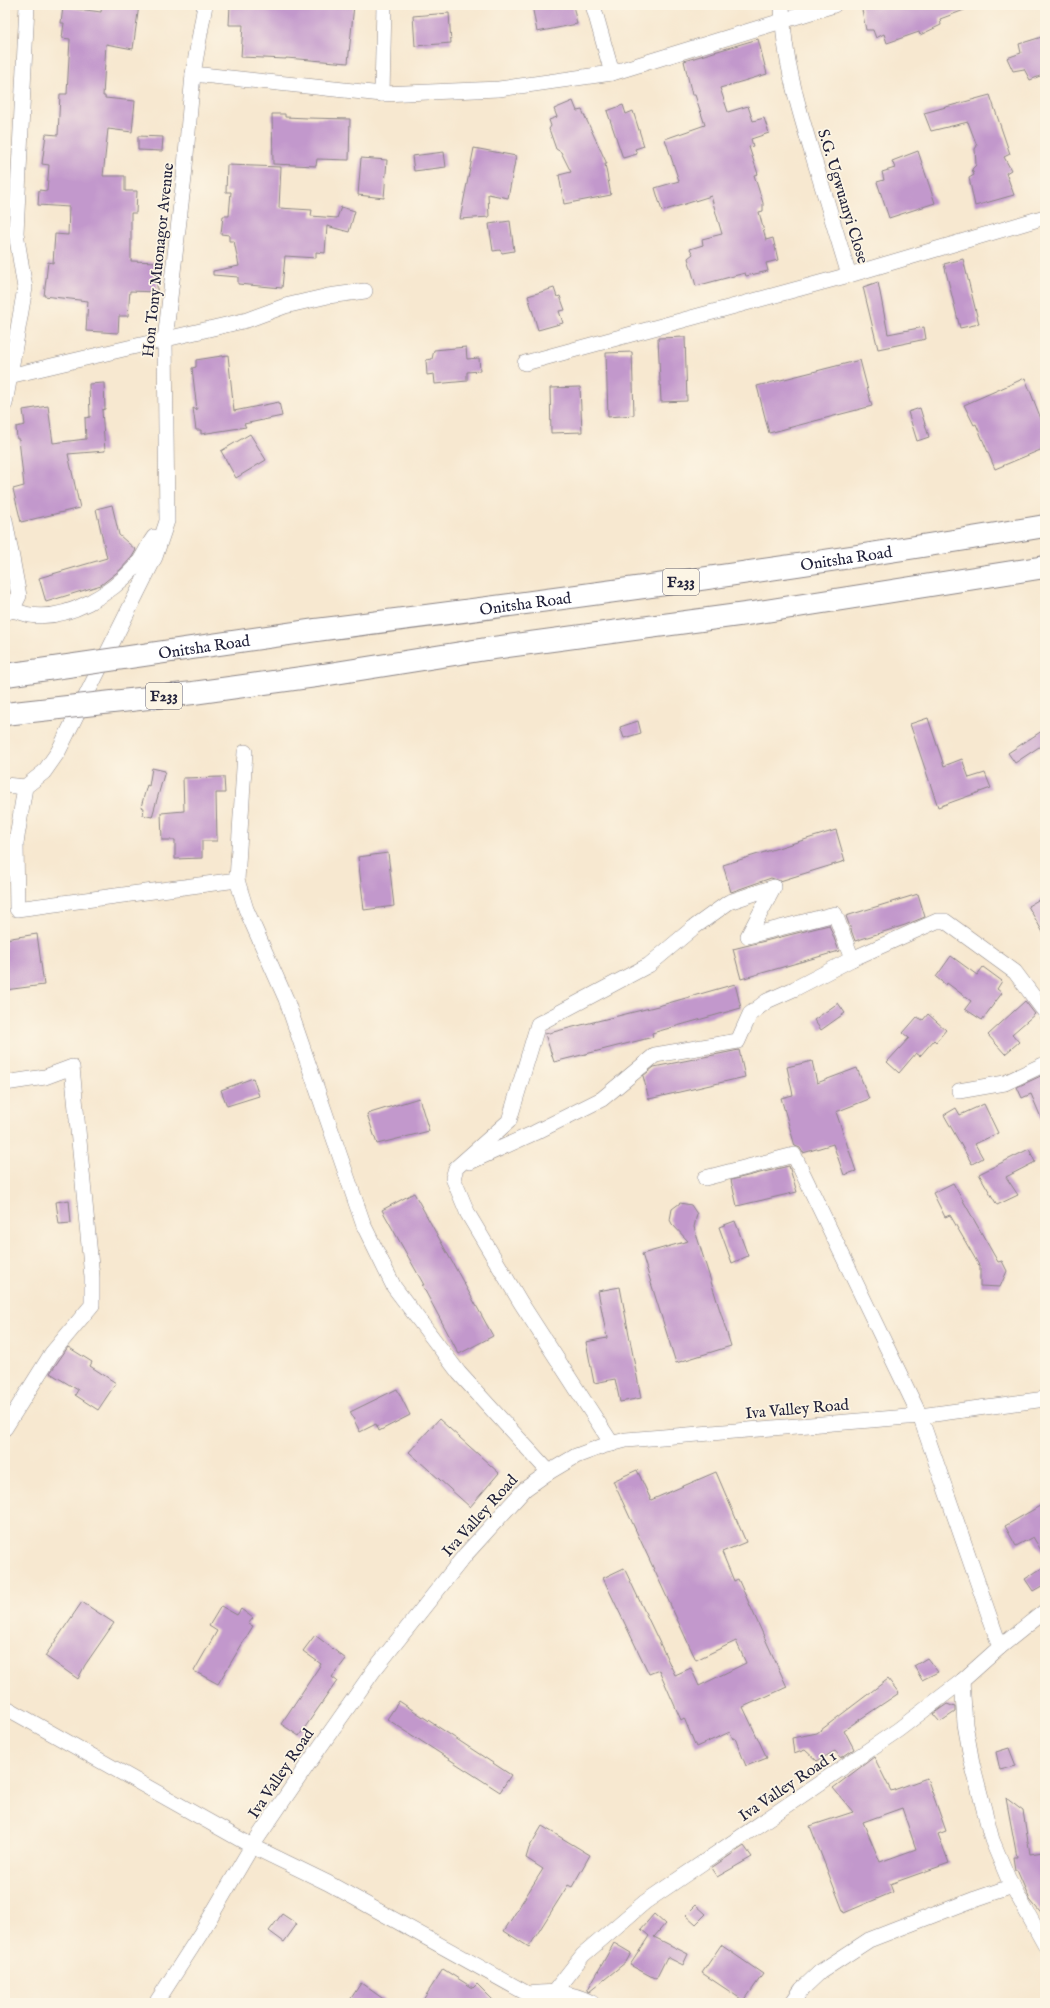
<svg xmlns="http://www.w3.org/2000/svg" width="1050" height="2008" font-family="'IM FELL English',serif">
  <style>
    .building { fill: #c298cc; fill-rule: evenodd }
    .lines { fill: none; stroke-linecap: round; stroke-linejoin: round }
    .street-casing { stroke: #8c8586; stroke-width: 16 }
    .primary-casing { stroke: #8c8586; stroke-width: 24 }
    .street { stroke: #fff; stroke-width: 15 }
    .primary { stroke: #fff; stroke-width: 22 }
    .primary-bridge-casing { stroke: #8c8586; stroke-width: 24; stroke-linecap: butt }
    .primary-bridge { stroke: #fff; stroke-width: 22 }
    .labels { text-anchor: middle; stroke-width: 3.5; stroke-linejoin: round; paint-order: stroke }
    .shield { fill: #fcf5e5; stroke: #63616e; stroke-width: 1 }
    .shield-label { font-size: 15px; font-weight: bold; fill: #22223b }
    .street-label { font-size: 16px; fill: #22223b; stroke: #fcf5e5 }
  </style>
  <rect width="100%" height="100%" fill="#fcf5e5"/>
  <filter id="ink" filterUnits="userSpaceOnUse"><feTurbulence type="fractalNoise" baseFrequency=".025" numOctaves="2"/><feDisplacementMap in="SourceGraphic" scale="8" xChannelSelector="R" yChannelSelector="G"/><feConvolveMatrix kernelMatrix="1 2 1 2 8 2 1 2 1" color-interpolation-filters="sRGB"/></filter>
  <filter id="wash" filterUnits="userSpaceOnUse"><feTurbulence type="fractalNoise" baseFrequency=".012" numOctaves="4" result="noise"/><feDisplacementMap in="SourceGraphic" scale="16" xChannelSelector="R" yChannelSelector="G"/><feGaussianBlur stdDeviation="0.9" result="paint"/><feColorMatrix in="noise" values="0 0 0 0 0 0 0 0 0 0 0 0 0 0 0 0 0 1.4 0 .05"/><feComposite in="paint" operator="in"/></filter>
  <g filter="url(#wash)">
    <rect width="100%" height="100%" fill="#f7e8d0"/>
    <g id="blocks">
      <g class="building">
        <path d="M 102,5 L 139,5 L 133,49 L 106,44 L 103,96 L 105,96 L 105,98 L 135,101 L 132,132 L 108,129 L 103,176 L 125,176 L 125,191 L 137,191 L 136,213 L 131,213 L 131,261 L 158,262 L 157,292 L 130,291 L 128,316 L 119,316 L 118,333 L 86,331 L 88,301 L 44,296 L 48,262 L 53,263 L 55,234 L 68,235 L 69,207 L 38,205 L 39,190 L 47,191 L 49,165 L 42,164 L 46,134 L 58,135 L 60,94 L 67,94 L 70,39 L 62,38 L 64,23 L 61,23 L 63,7 L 101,12 Z"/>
        <path d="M 230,5 L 354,5 L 348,63 L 286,58 L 286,59 L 241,57 L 243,25 L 229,25 Z"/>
        <path d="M 532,5 L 573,5 L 577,24 L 537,32 Z"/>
        <path d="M 861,5 L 975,5 L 975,6 L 940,19 L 941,25 L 920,35 L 919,32 L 887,43 L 884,34 L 876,38 L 873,30 L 866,30 Z"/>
        <path d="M 449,13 L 451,43 L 415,46 L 413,16 Z"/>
        <path d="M 1045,36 L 1045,74 L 1030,80 L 1024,69 L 1013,71 L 1007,58 L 1021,53 L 1019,44 Z"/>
        <path d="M 758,39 L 767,74 L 720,88 L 728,112 L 748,106 L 753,121 L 764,118 L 769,133 L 751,139 L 753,146 L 749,147 L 758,174 L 754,175 L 763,203 L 763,211 L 759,212 L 766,240 L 773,238 L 778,260 L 766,263 L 768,271 L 746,276 L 745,273 L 696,286 L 688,258 L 693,254 L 690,249 L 703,245 L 702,239 L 722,234 L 711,196 L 662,211 L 655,188 L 679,181 L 665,139 L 705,125 L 695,95 L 692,95 L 684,61 Z"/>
        <path d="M 990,95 L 1010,154 L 1004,157 L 1011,170 L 1006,173 L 1014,195 L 975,206 L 969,178 L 974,175 L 972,169 L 976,165 L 975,149 L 977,146 L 968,122 L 931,131 L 924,113 Z"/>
        <path d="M 573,101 L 577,111 L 582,110 L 607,164 L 605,164 L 611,195 L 564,204 L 559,175 L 571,172 L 561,152 L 556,149 L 549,129 L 551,126 L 549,120 L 557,117 L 554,109 Z"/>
        <path d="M 623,105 L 626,114 L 633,111 L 644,146 L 635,149 L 637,154 L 623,158 L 607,111 Z"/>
        <path d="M 272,114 L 285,114 L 285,117 L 308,118 L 350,119 L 349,160 L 317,159 L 316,166 L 273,164 Z"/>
        <path d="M 138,136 L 163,137 L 162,151 L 138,150 Z"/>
        <path d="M 474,148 L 516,156 L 508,198 L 488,194 L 489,217 L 460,219 Z"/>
        <path d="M 918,151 L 935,203 L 889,218 L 877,182 L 884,180 L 882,172 L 895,168 L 892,161 Z"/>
        <path d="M 444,152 L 446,167 L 414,171 L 412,156 Z"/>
        <path d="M 361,158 L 387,160 L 384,198 L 358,195 Z"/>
        <path d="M 227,165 L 281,167 L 279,208 L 312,210 L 311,216 L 337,218 L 341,207 L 355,211 L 349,232 L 327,226 L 325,253 L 316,252 L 316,258 L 285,256 L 282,288 L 238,284 L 238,277 L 213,275 L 213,271 L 239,266 L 234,241 L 229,241 L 229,235 L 221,234 L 223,216 L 229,216 L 231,192 L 226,192 Z"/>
        <path d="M 510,221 L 514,251 L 502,253 L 500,250 L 493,251 L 489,224 Z"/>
        <path d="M 963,259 L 979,324 L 960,328 L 944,264 Z"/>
        <path d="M 878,282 L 888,334 L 924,327 L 926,339 L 878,349 L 863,287 Z"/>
        <path d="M 554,288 L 557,297 L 560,296 L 565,310 L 559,311 L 563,323 L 538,330 L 528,296 Z"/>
        <path d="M 685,337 L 687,401 L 661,402 L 658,338 Z"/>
        <path d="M 466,347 L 467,359 L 479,358 L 480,371 L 467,372 L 467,381 L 435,384 L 434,374 L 427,375 L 426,360 L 432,359 L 434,350 Z"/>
        <path d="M 632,352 L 634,415 L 608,417 L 606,353 Z"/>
        <path d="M 228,355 L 234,411 L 279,402 L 282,416 L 244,424 L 246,427 L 201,434 L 201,430 L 196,430 L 193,408 L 197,410 L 192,368 L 196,367 L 196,360 Z"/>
        <path d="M 860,360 L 872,406 L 769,433 L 757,386 Z"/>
        <path d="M 1025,378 L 1045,429 L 1045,448 L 995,469 L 976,424 L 974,425 L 964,405 Z"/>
        <path d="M 104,383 L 105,409 L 102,410 L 105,451 L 68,454 L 80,508 L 21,522 L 13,489 L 24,486 L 19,439 L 17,439 L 16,427 L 25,425 L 23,410 L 48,406 L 53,443 L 86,439 L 85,418 L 90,417 L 89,384 Z"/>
        <path d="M 580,387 L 582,432 L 551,433 L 550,388 Z"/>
        <path d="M 920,408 L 929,437 L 917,441 L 908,412 Z"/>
        <path d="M 250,434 L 266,460 L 236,478 L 221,451 Z"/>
        <path d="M 112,505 L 119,535 L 136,550 L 132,557 L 120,570 L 101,585 L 46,602 L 39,578 L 107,558 L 96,509 Z"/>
        <path d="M 928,718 L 944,766 L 962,759 L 969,778 L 985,773 L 991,788 L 938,807 L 910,724 Z"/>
        <path d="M 638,721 L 641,733 L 624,738 L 620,727 Z"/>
        <path d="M 1045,729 L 1045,743 L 1015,763 L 1008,753 Z"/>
        <path d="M 152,768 L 165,771 L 152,817 L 143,815 L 144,808 L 141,807 L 147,785 L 149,786 Z"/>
        <path d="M 224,777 L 225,793 L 216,793 L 217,841 L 202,841 L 202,858 L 175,859 L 175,840 L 162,840 L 161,813 L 184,811 L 183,778 Z"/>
        <path d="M 836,830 L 845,861 L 780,881 L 771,878 L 731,892 L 723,865 Z"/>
        <path d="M 388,853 L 394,906 L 364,910 L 358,857 Z"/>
        <path d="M 918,894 L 925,917 L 905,925 L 855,941 L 846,916 Z"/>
        <path d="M 1045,896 L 1045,936 L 1028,906 Z"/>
        <path d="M 829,925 L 839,951 L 741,979 L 733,949 Z"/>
        <path d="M 37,934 L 44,985 L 5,990 L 5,939 Z"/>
        <path d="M 951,956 L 977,975 L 983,967 L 1002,981 L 997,989 L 1002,993 L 982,1020 L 965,1009 L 971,1001 L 947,983 L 946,985 L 936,977 Z"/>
        <path d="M 735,984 L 741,1008 L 652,1033 L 653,1037 L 554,1062 L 545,1034 L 658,1006 Z"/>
        <path d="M 1025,1001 L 1035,1014 L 1012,1034 L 1019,1042 L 1005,1054 L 988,1035 Z"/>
        <path d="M 838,1003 L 845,1013 L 821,1030 L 814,1020 Z"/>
        <path d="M 928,1014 L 946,1030 L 936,1042 L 934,1040 L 920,1056 L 916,1053 L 899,1073 L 887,1062 L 909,1038 L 903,1033 L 917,1017 L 923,1020 Z"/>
        <path d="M 739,1050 L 745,1077 L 649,1099 L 643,1076 L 654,1067 Z"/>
        <path d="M 812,1061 L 817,1083 L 857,1068 L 869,1099 L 836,1112 L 856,1171 L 844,1175 L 833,1144 L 803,1153 L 800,1148 L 795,1146 L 781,1098 L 793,1095 L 787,1067 Z"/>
        <path d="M 1045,1074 L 1045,1127 L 1031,1094 L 1022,1098 L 1017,1087 Z"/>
        <path d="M 253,1078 L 259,1096 L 227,1106 L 221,1090 Z"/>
        <path d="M 419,1098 L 429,1131 L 377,1144 L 367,1114 Z"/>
        <path d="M 984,1104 L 998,1133 L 975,1144 L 983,1158 L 972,1164 L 944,1115 L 956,1108 L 960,1115 Z"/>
        <path d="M 1029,1149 L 1035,1162 L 1006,1177 L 1018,1195 L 997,1205 L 979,1174 Z"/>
        <path d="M 789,1166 L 797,1192 L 737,1206 L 731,1180 Z"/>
        <path d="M 953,1183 L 998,1262 L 1002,1261 L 1007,1271 L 1000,1287 L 980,1286 L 980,1267 L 950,1215 L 945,1217 L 933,1193 Z"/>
        <path d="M 414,1193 L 493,1336 L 459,1354 L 422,1285 L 424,1285 L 382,1210 Z"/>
        <path d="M 69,1200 L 71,1223 L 59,1224 L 56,1202 Z"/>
        <path d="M 680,1203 L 691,1205 L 697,1214 L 694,1227 L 731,1346 L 676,1363 L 642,1254 L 688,1241 L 672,1224 L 670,1220 L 672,1209 Z"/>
        <path d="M 735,1221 L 748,1256 L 732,1263 L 719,1227 Z"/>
        <path d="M 620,1287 L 641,1398 L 620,1402 L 615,1379 L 594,1383 L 586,1342 L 607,1338 L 598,1291 Z"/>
        <path d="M 68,1347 L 92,1362 L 90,1366 L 116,1383 L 98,1410 L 75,1395 L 78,1390 L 50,1373 Z"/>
        <path d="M 397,1389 L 410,1415 L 379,1431 L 376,1424 L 360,1432 L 350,1412 Z"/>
        <path d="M 439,1419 L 499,1473 L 470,1507 L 409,1452 Z"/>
        <path d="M 637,1470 L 651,1500 L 716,1472 L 746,1542 L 722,1552 L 734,1581 L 738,1579 L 787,1687 L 743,1707 L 767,1758 L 746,1766 L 735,1738 L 733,1739 L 730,1732 L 696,1747 L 684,1718 L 681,1720 L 659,1670 L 649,1674 L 603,1578 L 624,1568 L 675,1675 L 691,1668 L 699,1686 L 746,1663 L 736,1641 L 696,1660 L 613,1481 Z"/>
        <path d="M 1045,1503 L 1045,1557 L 1033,1537 L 1016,1546 L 1005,1526 Z"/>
        <path d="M 1045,1566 L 1045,1584 L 1033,1591 L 1025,1579 Z"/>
        <path d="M 82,1602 L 114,1623 L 85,1665 L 78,1679 L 45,1656 Z"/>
        <path d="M 221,1606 L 237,1615 L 241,1609 L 253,1618 L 248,1624 L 253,1626 L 218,1684 L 194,1671 L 217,1631 L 209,1626 Z"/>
        <path d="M 315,1635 L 346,1659 L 332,1677 L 337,1681 L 299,1736 L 281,1724 L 321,1664 L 303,1651 Z"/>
        <path d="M 927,1658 L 938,1672 L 922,1680 L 914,1666 Z"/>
        <path d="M 888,1679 L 899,1693 L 844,1730 L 854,1749 L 841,1758 L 835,1751 L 817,1761 L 805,1750 L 794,1754 L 792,1738 L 817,1733 Z"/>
        <path d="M 399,1701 L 511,1775 L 500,1792 L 387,1719 Z"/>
        <path d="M 947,1704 L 955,1707 L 955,1712 L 940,1722 L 933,1714 Z"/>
        <path d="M 1009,1748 L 1016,1766 L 1000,1770 L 996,1752 Z"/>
        <path d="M 874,1757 L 891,1791 L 927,1778 L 946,1831 L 938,1834 L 949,1863 L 890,1884 L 893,1892 L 844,1913 L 810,1826 L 853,1812 L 833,1788 ZM 902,1808 L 916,1849 L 880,1862 L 863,1822 Z"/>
        <path d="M 1006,1798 L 1023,1811 L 1030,1854 L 1043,1852 L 1045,1874 L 1045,1918 L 1030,1900 L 1017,1870 L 1015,1870 L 1013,1857 L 1017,1857 Z"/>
        <path d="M 542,1826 L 590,1855 L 572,1887 L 568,1885 L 529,1947 L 504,1931 L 543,1869 L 526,1858 L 529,1848 Z"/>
        <path d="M 744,1846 L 752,1857 L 717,1877 L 711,1868 Z"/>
        <path d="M 696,1905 L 706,1914 L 696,1924 L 686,1915 Z"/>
        <path d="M 282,1914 L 297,1924 L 284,1942 L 269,1931 Z"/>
        <path d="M 654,1914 L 665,1924 L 654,1937 L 688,1954 L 683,1965 L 667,1957 L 656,1979 L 630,1965 L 649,1936 L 641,1929 Z"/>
        <path d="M 614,1943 L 631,1953 L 626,1962 L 589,1992 L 587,1991 Z"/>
        <path d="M 721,1945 L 763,1974 L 744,2001 L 702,1973 Z"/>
        <path d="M 443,1969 L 473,1988 L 477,1984 L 496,2003 L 421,2003 Z"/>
        <path d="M 361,1983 L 389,2003 L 348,2003 Z"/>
      </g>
    </g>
  </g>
  <g filter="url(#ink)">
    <use href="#blocks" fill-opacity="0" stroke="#8c8586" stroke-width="1"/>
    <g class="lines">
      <defs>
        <g id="street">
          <path d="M 205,5 L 193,74 L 184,178 L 165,340 L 167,521 L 155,557 L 58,752 L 44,772 L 25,787 L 16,843 L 17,909 L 237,880"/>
          <path d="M 593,5 L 612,73"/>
          <path d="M 782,5 C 783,57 798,107 813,156 C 825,196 837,236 849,275"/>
          <path d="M 193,74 L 382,94 L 499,89 L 612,73 L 834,5"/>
          <path d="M 382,94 L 384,5"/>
          <path d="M 525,363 L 849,275 L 1045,217"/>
          <path d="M 9,376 L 247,320 L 285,306 L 328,296 L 365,291"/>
          <path d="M 5,404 L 25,288 L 16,233 L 27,5"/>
          <path d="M 5,520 L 19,596 L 12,610 L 5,613"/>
          <path d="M 12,610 C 18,611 24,614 30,615 C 68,621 112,593 136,566 C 144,557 147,546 154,537"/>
          <path d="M 245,752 L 237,880 L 246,909 L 286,999 L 364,1226 L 394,1287 L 459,1373 L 549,1472"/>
          <path d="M 5,785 L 25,787"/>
          <path d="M 5,1083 L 45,1077 L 72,1067 L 92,1277 L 92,1305 L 52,1353 L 5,1428"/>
          <path d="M 959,1091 L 1005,1083 L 1045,1064"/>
          <path d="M 470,1162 L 534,1133 L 602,1099 L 655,1055 L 738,1041 L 750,1014 L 767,1001 L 794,989 L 852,959"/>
          <path d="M 705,1178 L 794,1155 L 920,1416 L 1000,1647"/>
          <path d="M 612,1444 L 521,1303 L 468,1214 L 453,1178 L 456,1168 L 509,1121 L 538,1024 L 649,965 L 693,928 L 729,902 L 774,887 L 748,936 L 835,914 L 852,959 L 937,921 L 945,921 L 1015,972 L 1045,1012"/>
          <path d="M 962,1681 L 965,1724 L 972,1763 L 992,1840 L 1008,1878 L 1045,1945"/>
          <path d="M 5,1707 L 252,1846 L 328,1883 L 528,1994 C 551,1991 571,1992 592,2003"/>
          <path d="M 554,1992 L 583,1955 L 645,1902 L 898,1730 L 962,1681 L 1000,1647 L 1045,1611"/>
          <path d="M 156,2003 L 201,1933 L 252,1846 L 308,1764 L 374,1670 L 466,1554 L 525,1489 L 549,1472 L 576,1456 L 603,1446 L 626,1440 L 920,1416 L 1045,1399"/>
          <path d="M 792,2003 L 802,1989 L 820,1972 L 869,1940 L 975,1899 L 1013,1886"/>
        </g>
        <g id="primary">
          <path id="s1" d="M 316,630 C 560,599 803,567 1045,526"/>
          <path d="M 323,675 L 486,649 L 753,613 L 1045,567"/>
        </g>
      </defs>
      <use href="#street" class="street-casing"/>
      <use href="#primary" class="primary-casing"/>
      <use href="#street" class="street"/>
      <use href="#primary" class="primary"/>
      <defs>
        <g id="primary-bridge">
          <path id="s2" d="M 6,675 L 316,630"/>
          <path d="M 5,714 L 193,693 L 323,675"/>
        </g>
      </defs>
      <use href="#primary-bridge" class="primary-bridge-casing"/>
      <use href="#primary-bridge" class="primary-bridge"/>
    </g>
  </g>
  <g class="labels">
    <g class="shield">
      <rect x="663" y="569" width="36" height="26" rx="3"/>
      <rect x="146" y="683" width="36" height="26" rx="3"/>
    </g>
    <g class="shield-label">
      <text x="681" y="587">F233</text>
      <text x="164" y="701">F233</text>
    </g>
    <g class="street-label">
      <text transform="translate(844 196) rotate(73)" y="6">S.G. Ugwuanyi Close</text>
      <text transform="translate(157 260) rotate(-84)" y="6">Hon Tony Muonagor Avenue</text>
      <text dy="6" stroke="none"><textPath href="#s1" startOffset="535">Onitsha Road</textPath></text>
      <text dy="6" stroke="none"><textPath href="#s1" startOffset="211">Onitsha Road</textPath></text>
      <text dy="6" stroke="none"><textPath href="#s2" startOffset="200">Onitsha Road</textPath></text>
      <text transform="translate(797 1408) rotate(-5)" y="6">Iva Valley Road</text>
      <text transform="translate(479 1515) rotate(-48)" y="6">Iva Valley Road</text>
      <text transform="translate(280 1773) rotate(-56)" y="6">Iva Valley Road</text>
      <text transform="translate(787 1785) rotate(-34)" y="6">Iva Valley Road 1</text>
    </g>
  </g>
  <rect width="1050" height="2008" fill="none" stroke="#fcf5e5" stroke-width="20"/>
</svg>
